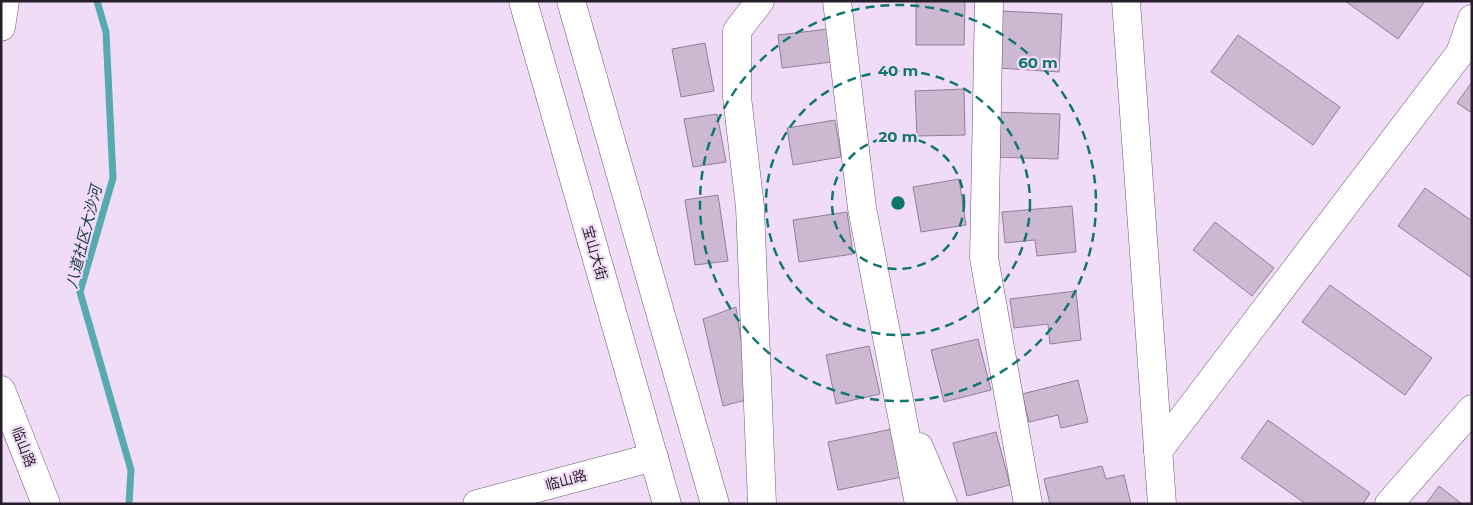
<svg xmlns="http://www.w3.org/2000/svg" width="1473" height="505" font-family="Montserrat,'Noto Sans SC',sans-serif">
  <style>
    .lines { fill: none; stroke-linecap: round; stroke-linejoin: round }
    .stream { stroke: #56aab0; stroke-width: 7 }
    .building { fill: #cdb8d2; stroke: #927f97 }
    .minor-casing { stroke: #69566d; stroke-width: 29 }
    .major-casing { stroke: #69566d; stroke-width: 29 }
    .minor { stroke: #fff; stroke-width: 28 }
    .major { stroke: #fff; stroke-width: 28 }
    .ring { fill: none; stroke: #0f766e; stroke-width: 2.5; stroke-dasharray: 9 6 }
    .labels { text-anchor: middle; stroke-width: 4.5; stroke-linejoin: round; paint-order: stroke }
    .street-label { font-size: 14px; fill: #261e28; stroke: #f1dcf7 }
    .water-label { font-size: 15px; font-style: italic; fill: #113a3d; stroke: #f1dcf7 }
    .centre { fill: #0f766e; stroke: #f1dcf7; stroke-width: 2.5 }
    .ring-label { font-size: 15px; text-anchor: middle; font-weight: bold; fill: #0f766e; stroke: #f1dcf7; stroke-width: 4.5; stroke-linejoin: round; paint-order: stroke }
  </style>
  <rect width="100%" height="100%" fill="#f1dcf7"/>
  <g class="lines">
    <path class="stream" d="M 97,1 L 106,32 L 113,178 L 80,292 L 131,470 L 129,504"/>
  </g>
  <g class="building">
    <path d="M 916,1 L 965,1 L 964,45 L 916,45 Z"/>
    <path d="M 1345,1 L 1425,1 L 1398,39 Z"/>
    <path d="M 1001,11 L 1062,14 L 1059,72 L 998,68 Z"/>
    <path d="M 828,29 L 832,62 L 782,68 L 778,35 Z"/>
    <path d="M 1238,35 L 1340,107 L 1313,145 L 1211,72 Z"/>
    <path d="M 705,43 L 714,91 L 681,97 L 672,49 Z"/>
    <path d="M 1472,82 L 1472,113 L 1457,103 Z"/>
    <path d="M 964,89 L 965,135 L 917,136 L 915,91 Z"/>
    <path d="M 993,112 L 1060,114 L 1058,159 L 992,157 Z"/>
    <path d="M 717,114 L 726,162 L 693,167 L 684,119 Z"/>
    <path d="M 835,120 L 841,157 L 793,165 L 787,128 Z"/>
    <path d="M 959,179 L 966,225 L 921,232 L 913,187 Z"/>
    <path d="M 1425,188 L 1472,221 L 1472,278 L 1398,226 Z"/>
    <path d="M 718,195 L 728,261 L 695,265 L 685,200 Z"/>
    <path d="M 1072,206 L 1076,252 L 1037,256 L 1035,240 L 1005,243 L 1002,212 Z"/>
    <path d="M 847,212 L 853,254 L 799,262 L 793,220 Z"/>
    <path d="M 1215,222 L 1274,268 L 1252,296 L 1193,250 Z"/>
    <path d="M 1330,285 L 1432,358 L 1405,395 L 1302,322 Z"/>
    <path d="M 1076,291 L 1081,340 L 1050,344 L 1048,324 L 1014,328 L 1010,299 Z"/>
    <path d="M 736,307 L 750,399 L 723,406 L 703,319 Z"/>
    <path d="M 978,339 L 991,390 L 944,402 L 931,350 Z"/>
    <path d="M 869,346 L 880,394 L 836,404 L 826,355 Z"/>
    <path d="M 1078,380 L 1088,422 L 1061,428 L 1058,415 L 1029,422 L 1022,394 Z"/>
    <path d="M 1268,420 L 1370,493 L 1363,504 L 1306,504 L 1241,458 Z"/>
    <path d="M 892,429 L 902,477 L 838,490 L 828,442 Z"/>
    <path d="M 996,432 L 1010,485 L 967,496 L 953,443 Z"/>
    <path d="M 1102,466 L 1106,479 L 1124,475 L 1131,504 L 1050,504 L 1044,479 Z"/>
    <path d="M 1439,486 L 1462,504 L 1426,504 Z"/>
  </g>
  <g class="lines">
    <defs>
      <g id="minor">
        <path d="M 760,1 L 737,31 L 737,97 L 750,207 L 762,504"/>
        <path d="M 837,1 L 862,208 L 919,504"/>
        <path d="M 989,1 L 984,258 L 1028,504"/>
        <path d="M 1126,1 L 1162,504"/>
        <path d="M 1,27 L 5,1"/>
        <path d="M 1,390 L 46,504"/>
        <path d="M 919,447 L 943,504"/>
        <path d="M 1158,451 L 1460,53 L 1472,19"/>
        <path d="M 477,504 L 654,457"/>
        <path d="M 1389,504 L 1472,409"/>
      </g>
      <g id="major">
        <path d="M 523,1 L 667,504"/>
        <path d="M 571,1 L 715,504"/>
      </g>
    </defs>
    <use href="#minor" class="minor-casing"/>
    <use href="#major" class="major-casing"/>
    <use href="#minor" class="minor"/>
    <use href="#major" class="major"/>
  </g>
  <g class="ring">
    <circle cx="898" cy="203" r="66"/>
    <circle cx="898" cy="203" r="132"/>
    <circle cx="898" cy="203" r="198"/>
  </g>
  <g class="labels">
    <g class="street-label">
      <text transform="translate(595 253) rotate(74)" y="5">宝山大街</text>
      <text transform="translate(24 447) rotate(69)" y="5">临山路</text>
      <text transform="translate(566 480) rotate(-15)" y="5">临山路</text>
    </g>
    <g class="water-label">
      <text transform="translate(84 237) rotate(-76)" y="5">八道社区大沙河</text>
    </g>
  </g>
  <circle cx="898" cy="203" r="8" class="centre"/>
  <g class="ring-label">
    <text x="1038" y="68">60 m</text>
    <text x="898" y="76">40 m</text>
    <text x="898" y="142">20 m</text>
  </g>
  <rect width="1473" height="505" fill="none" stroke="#261e28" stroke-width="5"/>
</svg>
